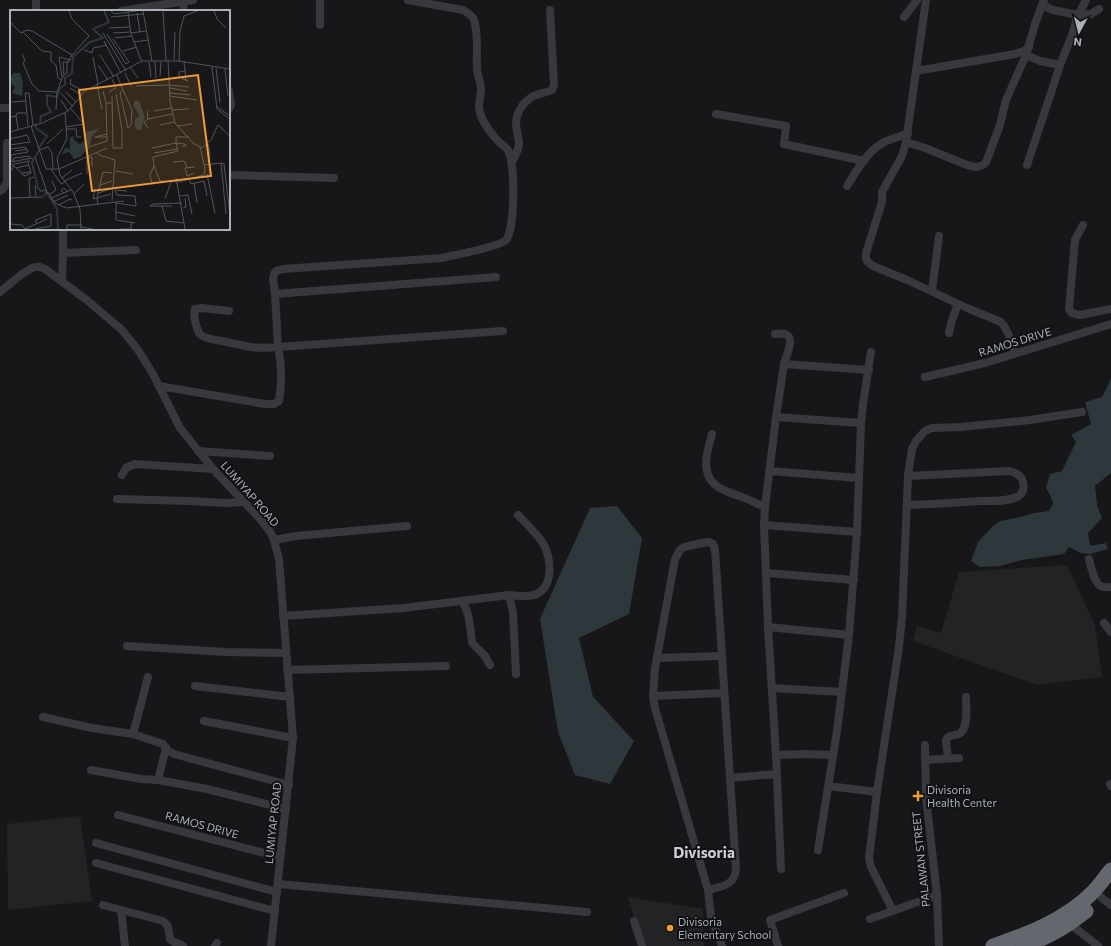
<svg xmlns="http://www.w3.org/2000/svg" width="1111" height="946" font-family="Commissioner,sans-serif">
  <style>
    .built { fill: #232326 }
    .water { fill: #2d373c }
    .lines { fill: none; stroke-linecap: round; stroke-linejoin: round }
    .street { stroke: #38393e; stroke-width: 8 }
    .highway { stroke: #64686e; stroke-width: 15 }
    .poi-dot { fill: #ee9c39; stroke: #121214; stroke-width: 1.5 }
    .labels { text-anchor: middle; stroke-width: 4; stroke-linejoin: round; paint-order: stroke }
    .street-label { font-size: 11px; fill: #a9b0b8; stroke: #121214 }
    .poi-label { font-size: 11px; fill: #a9b0b8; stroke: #121214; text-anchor: start }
    .district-label { font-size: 15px; font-weight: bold; fill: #caced4; stroke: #121214 }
    .inset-river { fill: none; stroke: #2d373c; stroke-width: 2 }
    .inset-road { fill: none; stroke: #515459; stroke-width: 1 }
    .view { fill: #ee9c39; fill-opacity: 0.15; stroke: #ee9c39; stroke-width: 2 }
    .inset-edge { fill: none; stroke: #a9b0b8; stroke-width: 2 }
  </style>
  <rect width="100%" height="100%" fill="#171719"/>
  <g class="built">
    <path d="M 1067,565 L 1095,625 L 1102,677 L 1037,685 L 913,641 L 917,626 L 941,633 L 959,572 Z"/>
    <path d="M 80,816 L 92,901 L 8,910 L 7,824 Z"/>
    <path d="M 628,897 L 703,909 L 704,946 L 643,946 Z"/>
  </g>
  <g class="water">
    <path d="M 1111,379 L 1111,473 L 1095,486 L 1097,505 L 1102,518 L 1088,533 L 1090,546 L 1106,543 L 1108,549 L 1090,554 L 1081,553 L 1069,547 L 1064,554 L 1022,560 L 1000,566 L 980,567 L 971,561 L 978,542 L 991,528 L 1000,521 L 1020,517 L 1034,513 L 1049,511 L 1053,503 L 1050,495 L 1046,488 L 1050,474 L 1062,471 L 1076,442 L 1071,435 L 1091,424 L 1085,402 L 1102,397 Z"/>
    <path d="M 617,506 L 642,538 L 629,614 L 579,638 L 593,697 L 634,741 L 610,784 L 575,775 L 558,732 L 540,619 L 590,508 Z"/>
  </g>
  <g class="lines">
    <g class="street">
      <path d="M 36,0 L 36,11"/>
      <path d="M 320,0 L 320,25"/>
      <path d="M 926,0 L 906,142 L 902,156 L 882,192 L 882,202 L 866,253 C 865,260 867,262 873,266 L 907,280 L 967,308 L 1001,322 C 1009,330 1011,343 1015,353"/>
      <path d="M 183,2 L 184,11"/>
      <path d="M 121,11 L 193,0"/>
      <path d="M 1078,15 L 1091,14 L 1099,9"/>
      <path d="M 1078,15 L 1086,0"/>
      <path d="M 904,17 L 917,0"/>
      <path d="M 1026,55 L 1040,61 L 1060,65 L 1072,35 L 1078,15 L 1053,10 L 1042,5"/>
      <path d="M 916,71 L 1015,54 L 1024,51 L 1029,47"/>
      <path d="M 229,91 L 231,105 L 229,109"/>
      <path d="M 0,108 L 11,108"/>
      <path d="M 716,114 L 786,126 L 784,144 L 864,161"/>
      <path d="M 906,142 L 925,148 L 967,165 L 976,167 L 983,165 L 986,162 L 988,157 L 1000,125 L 1006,100 L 1026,55 L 1036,21 L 1044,0"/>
      <path d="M 512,162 C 515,156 518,151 519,145 C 519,137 516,130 516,123 C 516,114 522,104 529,99 C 536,93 544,94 552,90 L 554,85 L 550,10"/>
      <path d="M 1027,165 L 1050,96 L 1060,65"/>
      <path d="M 229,175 L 334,178"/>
      <path d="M 847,186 C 856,172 866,153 881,144 C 889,139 899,137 908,133"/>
      <path d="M 0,191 L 3,189 L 7,182 L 7,143"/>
      <path d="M 1083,225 L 1075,240 L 1069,309 L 1072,313 L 1080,315 L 1111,309"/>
      <path d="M 63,253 L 136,250"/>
      <path d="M 62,281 L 63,253 L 63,229"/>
      <path d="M 932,291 L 939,236"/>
      <path d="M 0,292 L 22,274 L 32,268 L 35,267 L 40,267 L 45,269 L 88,301 L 122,330 L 138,350 L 153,374 L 180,428 L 213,469 L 262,521 L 271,533 L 274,540 L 279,559 L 293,738 L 271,946"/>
      <path d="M 275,294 L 496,277"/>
      <path d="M 229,311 L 202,308 L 195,309 C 193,314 196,331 201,335 C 206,339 216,340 222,341 C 231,343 241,345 250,347 C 259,348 269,348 278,347 L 275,294 L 273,279 L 274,274 L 276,271 L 283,269 L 442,258 C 453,255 499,247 506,240 C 515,231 516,159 507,149 C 505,146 501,144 498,141 C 490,132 480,120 479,107 C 479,101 481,95 481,89 C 481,82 477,75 477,68 C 476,52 479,36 474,20 C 472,15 468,13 463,10 L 408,0"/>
      <path d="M 949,333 L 952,320 L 958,304"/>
      <path d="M 775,334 C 779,334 782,333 785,334 C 796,337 786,356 784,364"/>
      <path d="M 925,377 L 985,363 L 1111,324"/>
      <path d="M 159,386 L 265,404 L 274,404 L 279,401 C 282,383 282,365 278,347 L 503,331"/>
      <path d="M 776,417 L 861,423"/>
      <path d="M 712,434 C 709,446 704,460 707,471 C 710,488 729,492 742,497 C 750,500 758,504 765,507"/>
      <path d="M 198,451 L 270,456"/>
      <path d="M 770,471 L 859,478"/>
      <path d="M 122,475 L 126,468 L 135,464 L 213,469"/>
      <path d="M 117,499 L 189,501 L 226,503 L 244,502"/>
      <path d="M 908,505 C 932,504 956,503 979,501 C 991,501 1006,502 1017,497 C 1024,494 1025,485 1022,479 C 1019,474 1014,472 1009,471 L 908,476"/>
      <path d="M 764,525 L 857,532"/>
      <path d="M 274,540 L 296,536 L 407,526"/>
      <path d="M 1089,559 C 1091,566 1094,583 1101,586 C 1104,588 1108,587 1111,587"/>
      <path d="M 766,573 L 854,580"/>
      <path d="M 509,595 C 517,596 526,597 534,595 C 555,588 551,558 543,543 C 536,533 527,524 518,515"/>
      <path d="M 462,601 C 470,613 470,628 472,642 L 474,645 L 485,656 L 490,665"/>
      <path d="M 283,616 L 404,608 L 509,595 L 513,612 L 516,674"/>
      <path d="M 1104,623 L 1111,632"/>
      <path d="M 768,627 L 849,635"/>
      <path d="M 127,646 L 225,652 L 286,653"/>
      <path d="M 657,658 L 721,656"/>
      <path d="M 287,670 L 446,666"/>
      <path d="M 195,686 L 290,697"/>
      <path d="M 772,688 L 842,692"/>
      <path d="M 653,696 L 724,693"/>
      <path d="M 43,717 L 92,728 L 133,734 L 163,744 L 168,751 L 174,754 L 289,785"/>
      <path d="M 204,721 L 293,738"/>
      <path d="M 133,734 L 148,677"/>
      <path d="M 925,745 L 926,797 L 937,895 L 939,946"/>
      <path d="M 776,755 L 804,754 L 833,755"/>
      <path d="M 948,758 L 946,741 L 947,738 C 951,734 954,736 959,734 C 969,729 966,707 966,697"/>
      <path d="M 925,760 L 959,758"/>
      <path d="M 91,770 L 141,779 L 158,780 L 207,789 L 286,809"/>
      <path d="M 730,778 L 777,774"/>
      <path d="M 158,780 L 166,748"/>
      <path d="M 1110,784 L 1111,786"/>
      <path d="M 828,786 L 877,792 L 899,647 L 902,617 L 908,476 L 912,449 L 916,441 L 925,431 L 932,428 L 961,427 L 1030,420 L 1082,412"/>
      <path d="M 877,792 L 869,858 L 871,867 L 893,911"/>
      <path d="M 118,815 L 280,857"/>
      <path d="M 96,843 L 277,892"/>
      <path d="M 818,850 L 837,731 L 849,635 L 857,532 L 861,423 L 863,404 L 871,352"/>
      <path d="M 96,863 L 275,911"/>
      <path d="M 781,869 L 776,755 L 768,627 L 764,525 L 765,507 L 776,417 L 784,364 L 869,370"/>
      <path d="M 278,884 L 587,912"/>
      <path d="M 708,890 C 722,886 735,886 736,868 L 715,550 C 714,545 713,542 707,542 L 684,547 L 680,550 L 675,559 L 655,668 L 653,696 L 655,708 L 708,890 L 711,917 L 722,946"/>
      <path d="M 1102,898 L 1111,905"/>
      <path d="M 103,905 L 163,921 L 168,926 L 170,939 C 174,944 179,942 183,946"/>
      <path d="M 121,910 L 125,946"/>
      <path d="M 870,919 L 937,895"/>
      <path d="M 634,921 L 642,946"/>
      <path d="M 1070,924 L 1098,946"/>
      <path d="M 215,946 L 217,943"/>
      <path d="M 778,946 L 770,920 L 844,893"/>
    </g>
    <g class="highway">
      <path d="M 993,946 C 1028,934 1067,919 1093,892 C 1100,885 1105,877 1111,870"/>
      <path d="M 1023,946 C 1049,937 1064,928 1086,911"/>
    </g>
  </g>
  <g class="poi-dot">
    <path d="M916 790h4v4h4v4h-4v4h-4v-4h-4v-4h4z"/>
    <circle cx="670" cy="928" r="4"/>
  </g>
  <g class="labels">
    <g class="street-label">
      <text transform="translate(1015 342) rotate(-17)" y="4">RAMOS DRIVE</text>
      <text transform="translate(250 494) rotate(49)" y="4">LUMIYAP ROAD</text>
      <text transform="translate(273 823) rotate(-84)" y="4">LUMIYAP ROAD</text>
      <text transform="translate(202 825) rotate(15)" y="4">RAMOS DRIVE</text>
      <text transform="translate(921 859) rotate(-96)" y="4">PALAWAN STREET</text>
    </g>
    <g class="poi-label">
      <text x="927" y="794">Divisoria<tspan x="927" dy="13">Health Center</tspan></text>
      <text x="678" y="926">Divisoria<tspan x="678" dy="13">Elementary School</tspan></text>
    </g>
    <g class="district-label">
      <text x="704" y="858">Divisoria</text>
    </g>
  </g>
  <g transform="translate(10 10)">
    <rect width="220" height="220" fill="#171719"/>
    <path d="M 4,63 L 10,63 L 13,72 L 12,86 L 2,83 L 5,77 L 0,72 L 0,67 ZM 125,90 L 129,91 L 135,107 L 131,120 L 128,120 L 125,117 L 125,109 L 130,106 L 123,95 ZM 89,119 L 82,126 L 79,138 L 70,147 L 64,149 L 59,142 L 52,144 L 55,138 L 60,139 L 60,127 L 65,126 L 63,129 L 70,134 L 77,129 L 75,122 Z" fill="#2d373c"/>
    <path class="inset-river" d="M 30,112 L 31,106 L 41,102 L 37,95 L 37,85 L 47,87 L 50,78 L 55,75 L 55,68 L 62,63 L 63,47 L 80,32 L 93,28 L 83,19 L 99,12 L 94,1M 25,114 L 26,118 L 37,126 L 28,139M 24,147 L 22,153 L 28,178 L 31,181 L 35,180 L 47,199 L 48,219"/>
    <path class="inset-road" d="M 59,1 L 62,9 L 79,26 L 62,45M 101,1 L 104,4 L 126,1M 133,1 L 142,51M 153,1 L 156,50M 204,1 L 207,9 L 216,18M 118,2 L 121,24 L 132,52M 127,3 L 130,22M 101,7 L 133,4M 0,12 L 11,23 L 17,20 L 22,21 L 62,45 L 57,54 L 57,63 L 53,66 L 47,82 L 46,100M 99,18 L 120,17M 13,22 L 32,41 L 41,42 L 41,51 L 46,55 L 48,68 L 51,70M 93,23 L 116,61M 103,23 L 120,22M 121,23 L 136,21M 97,24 L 116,54 L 119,52M 105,28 L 122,26M 103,29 L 119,52M 94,31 L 111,63M 124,32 L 138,30M 74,40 L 82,43 L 83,38 L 97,35M 113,41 L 127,37M 12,44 L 15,50 L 13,53 L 22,74 L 29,81 L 47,82M 90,45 L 104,67M 83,47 L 88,74M 158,50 L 160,91 L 165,113 L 183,133 L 192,138 L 201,130 L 208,115 L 220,126M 164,50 L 165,22M 145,51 L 146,68M 139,52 L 141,67M 169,52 L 170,21 L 174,6 L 187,1M 174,52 L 176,70M 88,55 L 98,70M 120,57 L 128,68M 202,57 L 207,99 L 220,109M 206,58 L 210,93M 215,59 L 218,86M 175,61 L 169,62 L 169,67 L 178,71M 115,63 L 121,76M 54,65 L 53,52 L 59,52M 107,65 L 112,78 L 122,100 L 121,115 L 118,118 L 110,83 L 113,80M 150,66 L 151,52M 52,67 L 49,47 L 61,50M 61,69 L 60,74 L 74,81M 87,75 L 92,99M 159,75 L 179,77M 126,76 L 159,75M 60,78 L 71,85M 160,78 L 177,81M 93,81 L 96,93M 56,82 L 66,92M 99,82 L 106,78 L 102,69M 51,83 L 63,97M 160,83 L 181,85M 102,86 L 103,138M 160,86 L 187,90M 51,90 L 58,101M 2,92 L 15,91M 206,96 L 220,106M 61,99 L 74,114M 162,100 L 179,99M 137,101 L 138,109 L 162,104M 144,101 L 161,98M 55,103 L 57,129 L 47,148 L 50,165 L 63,182 L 70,199 L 71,219M 6,106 L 7,103 L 16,103M 0,107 L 6,106 L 8,119M 138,109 L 134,112 L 138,118M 150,115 L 164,112M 18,116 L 15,83 L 19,83 L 23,115M 21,116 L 36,159 L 49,159 L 97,138M 168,116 L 182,114M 56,117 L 74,114M 56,119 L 66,119 L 67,127 L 71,127M 0,122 L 32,113 L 58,101 L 75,81 L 132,51 L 169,51 L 220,59M 97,124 L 85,127 L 97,127M 0,129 L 17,125 L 20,132 L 0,135M 37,134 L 53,119M 198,134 L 200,145 L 198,151M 172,136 L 176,136 L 175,134 L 166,133 L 168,141 L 143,147 L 144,156 L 150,171 L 169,172 L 194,165 L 195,158 L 190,137M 79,137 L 97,131 L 96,93 L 102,93M 103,138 L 112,138 L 112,120 L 106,84M 142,138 L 166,133 L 166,127 L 179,127M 0,139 L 15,137 L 18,142 L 1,145 L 1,151M 29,140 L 38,137 L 42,143 L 43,159M 5,141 L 17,139M 29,141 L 25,147 L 37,182M 87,142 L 89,145 L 105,150 L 102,191M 144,143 L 167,139M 77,148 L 77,164M 78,148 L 82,147 L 82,157M 3,151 L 4,148 L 19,146 L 20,148M 1,152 L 22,148M 163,152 L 174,151 L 177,157M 0,153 L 12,163 L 20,162M 211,153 L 214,154 L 220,206M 194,155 L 211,153 L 216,204M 6,158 L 19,155M 41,159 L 51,174 L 55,172M 2,160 L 4,154 L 20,151M 106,161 L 123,164M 12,163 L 14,166 L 21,163 L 18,152M 184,163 L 177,166 L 175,158 L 185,157M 197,164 L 205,203M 52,168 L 62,160M 166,168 L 175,219M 179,169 L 181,174 L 194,171 L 197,186M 54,171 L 72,163M 142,173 L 140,165 L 144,156M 184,173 L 187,193M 25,175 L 26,187M 90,175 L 102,171M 85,179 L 83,189 L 101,184M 105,180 L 107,185 L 125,186 L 126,196 L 106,193M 105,180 L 117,181M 54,183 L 51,180 L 54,178 L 58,182M 88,183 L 101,179M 40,184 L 46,180 L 42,171M 64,184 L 74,174M 170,186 L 178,185 L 182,204M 20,187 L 19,169 L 24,167M 0,188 L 32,187 L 38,182 L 45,193 L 56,198 L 114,191M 41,188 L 61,180M 155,189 L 161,172M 43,192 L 58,185M 106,192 L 106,210 L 125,213M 49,195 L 60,189 L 62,190M 88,195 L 87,188 L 93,162 L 102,163M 140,196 L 143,194 L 172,193M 140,196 L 162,196M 152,196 L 156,211 L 174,213M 173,198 L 176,197 L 175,188M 106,202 L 125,206M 0,214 L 12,215 L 15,219M 71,217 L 83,219M 15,219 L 37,209M 25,219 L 41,216 L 41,204 L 26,210 L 26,213M 57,219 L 57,215 L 72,215M 111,219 L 121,219 L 121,212"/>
    <path class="view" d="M 188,65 L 201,166 L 82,181 L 69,80 Z"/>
    <rect width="220" height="220" class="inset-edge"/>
  </g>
  <g transform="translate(1079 32) rotate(187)" stroke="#121214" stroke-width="3" paint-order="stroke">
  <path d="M0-3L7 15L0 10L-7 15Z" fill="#a9b0b8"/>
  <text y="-6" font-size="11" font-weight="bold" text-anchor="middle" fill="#a9b0b8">N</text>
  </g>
</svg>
